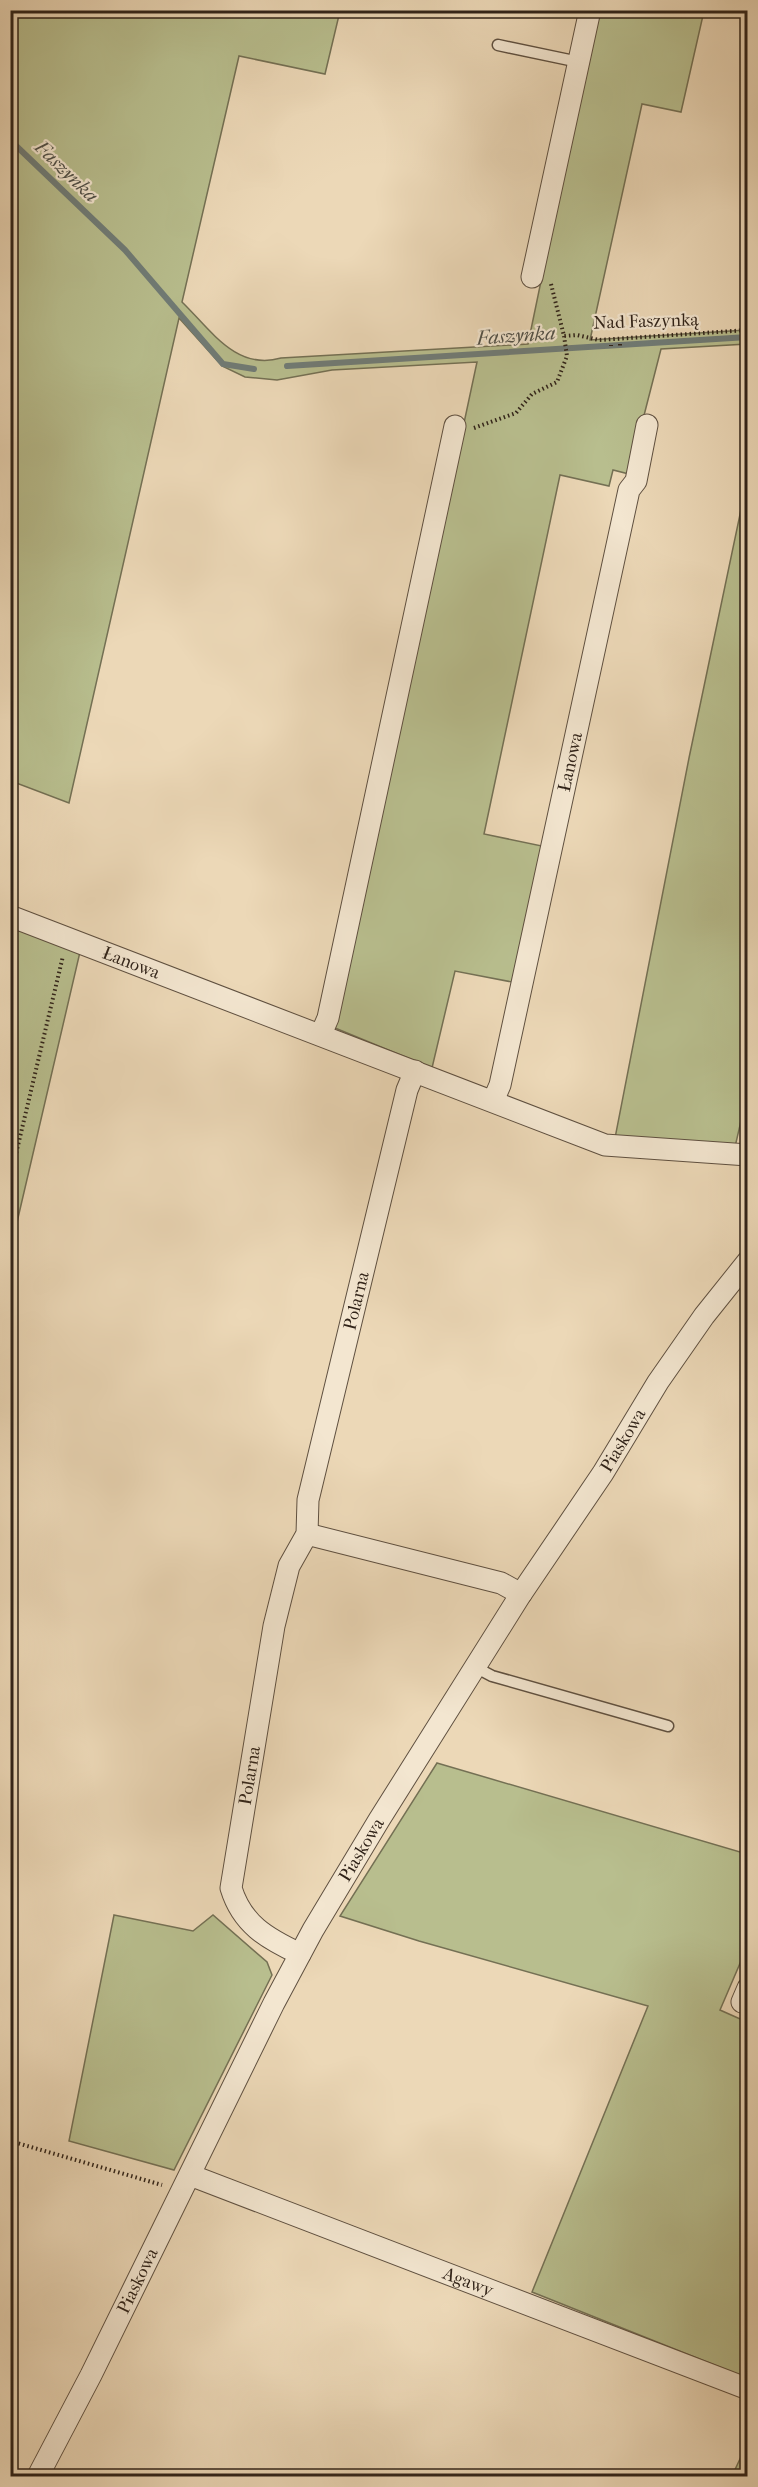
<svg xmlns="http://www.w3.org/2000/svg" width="758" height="2487" font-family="'IM FELL French Canon',serif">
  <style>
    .green { fill: #b8be8e; stroke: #747054; stroke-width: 1.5 }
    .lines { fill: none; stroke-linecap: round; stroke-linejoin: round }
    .stream { stroke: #707c77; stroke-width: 6 }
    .lane-casing { stroke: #5f5040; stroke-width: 13 }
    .street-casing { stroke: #5f5040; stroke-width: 23 }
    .path { stroke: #302319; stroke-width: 4; stroke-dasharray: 1.5 3; stroke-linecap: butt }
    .lane { stroke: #f3e6d0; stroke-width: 10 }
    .street { stroke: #f3e6d0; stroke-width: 21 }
    .labels { text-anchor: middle; stroke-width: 4.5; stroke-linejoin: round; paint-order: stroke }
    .street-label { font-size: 18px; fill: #302319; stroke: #f3e6d0 }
    .water-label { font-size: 20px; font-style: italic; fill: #505048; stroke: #f3e6d0 }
  </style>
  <rect width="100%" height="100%" fill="#ecd8b7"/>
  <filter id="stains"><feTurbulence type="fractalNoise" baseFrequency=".00333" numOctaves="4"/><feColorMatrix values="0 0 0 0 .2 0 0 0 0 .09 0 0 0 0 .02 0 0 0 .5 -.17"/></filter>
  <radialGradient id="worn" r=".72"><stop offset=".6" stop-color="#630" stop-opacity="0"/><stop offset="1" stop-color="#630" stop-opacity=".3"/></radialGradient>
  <g class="green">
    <path d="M 10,11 L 340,11 L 325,74 L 239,56 L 182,302 C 211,330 236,371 281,358 L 528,344 L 597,11 L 704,11 L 681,112 L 642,104 L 590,340 L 746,330 L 747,325 L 747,344 L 661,349 L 629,474 L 613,470 L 609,486 L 560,475 L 484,834 L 542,846 L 512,982 L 455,971 L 432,1068 L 335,1028 L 477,362 L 332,370 L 277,380 L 245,377 L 222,366 L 179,318 L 69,803 L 11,781 Z"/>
    <path d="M 747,481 L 747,1095 L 735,1147 L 615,1138 L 689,758 Z"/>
    <path d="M 11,926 L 80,952 L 11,1248 Z"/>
    <path d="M 437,1763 L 747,1854 L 747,1947 L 720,2010 L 747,2022 L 747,2378 L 532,2292 L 648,2006 L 419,1941 L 340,1916 Z"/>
    <path d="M 114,1915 L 193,1931 L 213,1915 L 267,1962 L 272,1975 L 174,2170 L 69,2141 Z"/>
    <path d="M 747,2444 L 747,2476 L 732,2476 Z"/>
  </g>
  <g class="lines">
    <g class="stream">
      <path d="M 10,140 L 125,250 L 223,364 L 254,369"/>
      <path d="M 287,366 L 748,337"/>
    </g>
    <defs>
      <g id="lane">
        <path d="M 498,45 L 579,62"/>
        <path d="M 475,1667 L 492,1676 L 668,1726"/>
      </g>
      <g id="street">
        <path d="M 532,277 L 590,10"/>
        <path id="s1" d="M 10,916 L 605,1145 L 748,1155"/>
        <path d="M 321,1034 L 328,1018 L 455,426"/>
        <path id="s2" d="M 493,1101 L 500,1085 L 629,490 L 636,481 L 647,425"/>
        <path d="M 307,1534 L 501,1583 L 521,1594"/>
        <path id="s3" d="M 300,1954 C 266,1938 242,1924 231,1888 L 274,1626 L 289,1566 L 307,1534 L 308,1500 L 407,1090 L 415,1071"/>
        <path d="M 742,2002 L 748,1988"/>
        <path id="s4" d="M 190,2175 L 748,2389"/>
        <path id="s5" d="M 38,2476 L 91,2375 L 274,2003 L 313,1930 L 379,1820 L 521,1594 L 603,1473 L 658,1382 L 704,1316 L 748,1261"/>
      </g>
    </defs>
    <use href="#lane" class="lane-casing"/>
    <use href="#street" class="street-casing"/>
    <g class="path">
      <path d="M 551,284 L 564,336 L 577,335 L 599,340 L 748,330"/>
      <path d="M 620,344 L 620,346"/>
      <path d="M 611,345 L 611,346"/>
      <path d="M 474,428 L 516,413 L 532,394 L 557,382 L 567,356 L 564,336"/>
      <path d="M 10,1179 L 63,956"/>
      <path d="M 10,2141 L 162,2185"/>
    </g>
    <use href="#lane" class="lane"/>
    <use href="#street" class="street"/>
  </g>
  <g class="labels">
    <g class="street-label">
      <text transform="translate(646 321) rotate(-2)" y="6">Nad Faszynką</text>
      <text dy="6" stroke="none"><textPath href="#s2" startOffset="348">Łanowa</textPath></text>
      <text dy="6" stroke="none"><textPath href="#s1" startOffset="130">Łanowa</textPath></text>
      <text dy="6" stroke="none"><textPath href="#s3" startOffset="702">Polarna</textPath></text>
      <text dy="6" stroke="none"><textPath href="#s5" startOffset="1191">Piaskowa</textPath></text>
      <text dy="6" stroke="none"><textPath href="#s3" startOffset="213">Polarna</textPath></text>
      <text dy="6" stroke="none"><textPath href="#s5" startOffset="705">Piaskowa</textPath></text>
      <text dy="6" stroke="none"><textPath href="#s5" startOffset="219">Piaskowa</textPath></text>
      <text dy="6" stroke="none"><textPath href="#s4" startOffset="298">Agawy</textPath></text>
    </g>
    <g class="water-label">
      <text transform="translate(67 171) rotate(44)" y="7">Faszynka</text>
      <text transform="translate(516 335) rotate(-4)" y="7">Faszynka</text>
    </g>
  </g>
  <rect width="758" height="2487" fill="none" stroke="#ecd8b7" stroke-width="36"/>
  <rect x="12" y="12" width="734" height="2463" fill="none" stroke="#302319" stroke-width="3"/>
  <rect x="18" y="18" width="722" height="2451" fill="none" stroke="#302319" stroke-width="1.5"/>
  <rect width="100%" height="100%" filter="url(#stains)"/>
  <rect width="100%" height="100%" fill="url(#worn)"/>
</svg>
